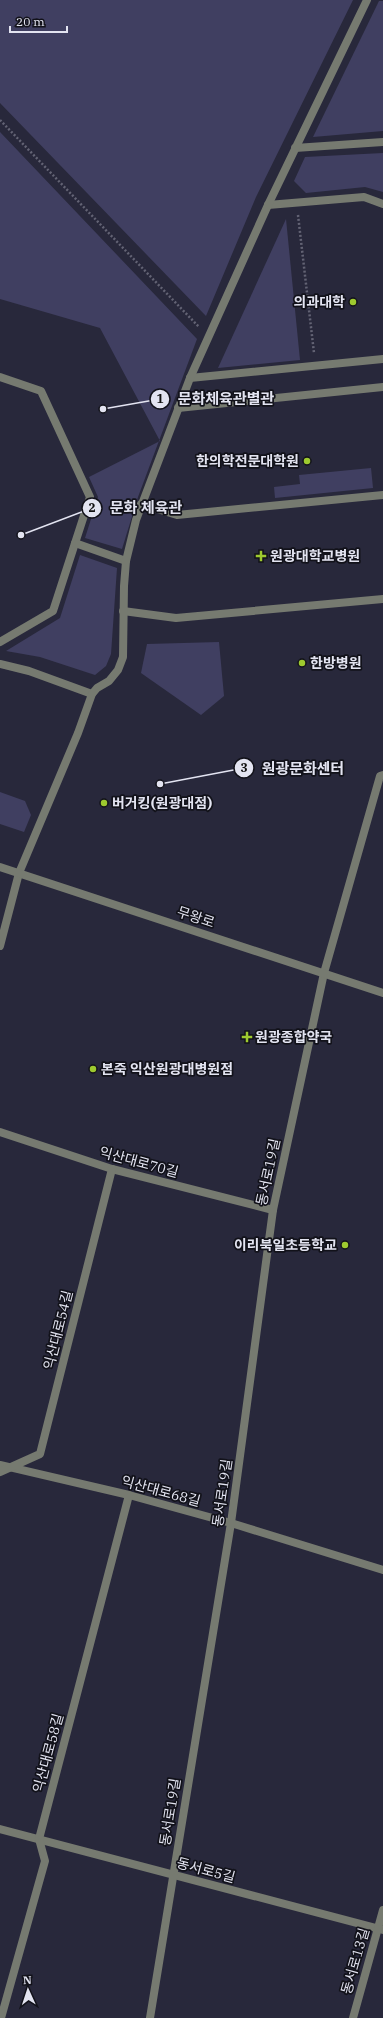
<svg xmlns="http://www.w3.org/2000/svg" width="383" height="2018" font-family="'IBM Plex Serif','Noto Sans KR',serif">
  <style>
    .green { fill: #403f61 }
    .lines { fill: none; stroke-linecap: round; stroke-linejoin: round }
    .path { stroke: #636374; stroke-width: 2.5; stroke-dasharray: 2 2; stroke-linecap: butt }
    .service { stroke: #767a70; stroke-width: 8 }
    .minor { stroke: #767a70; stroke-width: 8 }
    .tertiary { stroke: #767a70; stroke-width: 8 }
    .poi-dot { fill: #9eca2f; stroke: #12121a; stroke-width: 1.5 }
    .labels { text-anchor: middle; stroke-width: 3.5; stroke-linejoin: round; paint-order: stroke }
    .poi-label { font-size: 14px; font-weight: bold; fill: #e3e4f1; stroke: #12121a; text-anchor: start }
    .street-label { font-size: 14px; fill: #e3e4f1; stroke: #12121a }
    .leader { fill: none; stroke: #e3e4f1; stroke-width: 1.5 }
    .callout-dot { fill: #e3e4f1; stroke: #12121a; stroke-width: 1.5 }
    .mark-label { font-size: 12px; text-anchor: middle; font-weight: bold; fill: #111 }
    .callout-label { font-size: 15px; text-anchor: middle; font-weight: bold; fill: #e3e4f1; stroke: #12121a; stroke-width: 3.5; stroke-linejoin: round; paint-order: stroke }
  </style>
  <rect width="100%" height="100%" fill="#28283b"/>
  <g class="green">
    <path d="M 0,0 L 353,0 L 256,197 L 206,316 L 0,103 Z"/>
    <path d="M 379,1 L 383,1 L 383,131 L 313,137 Z"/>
    <path d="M 0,132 L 197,339 L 138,497 L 122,549 L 85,538 L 98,497 L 89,477 L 160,441 L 100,328 L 0,299 Z"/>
    <path d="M 383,153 L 383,192 L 365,187 L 306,193 L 294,181 L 305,157 Z"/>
    <path d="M 286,219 L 300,360 L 218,368 Z"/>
    <path d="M 371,468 L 373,488 L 275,498 L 274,487 L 300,484 L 299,475 Z"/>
    <path d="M 80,555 L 117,568 L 111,654 L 106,666 L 95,675 L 40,657 L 6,651 L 60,618 Z"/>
    <path d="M 219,642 L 224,696 L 201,715 L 141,673 L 147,644 Z"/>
    <path d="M 0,792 L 25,801 L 31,815 L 24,832 L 0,824 Z"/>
  </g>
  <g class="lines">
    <g class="path">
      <path d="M 0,120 L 199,327"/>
      <path d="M 298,215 L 314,353"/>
    </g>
    <g class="service">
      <path d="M 295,148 L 383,142"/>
      <path d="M 268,205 L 364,197 L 383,204"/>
      <path d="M 0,377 L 41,391 L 90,497 L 53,611 L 0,642"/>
      <path d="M 190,378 L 383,359"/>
      <path d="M 178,408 L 383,387"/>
      <path d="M 141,504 L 177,515 L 383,495"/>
      <path d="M 75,543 L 126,561"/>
      <path d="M 123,611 L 176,618 L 383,599"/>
      <path d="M 0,664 L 29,671 L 92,694"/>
      <path d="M 19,873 L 78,733 L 92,694 L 97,688 L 109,681 L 118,670 L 123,657 L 124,586 L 126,561 L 136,520 L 190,378 L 268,205 L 367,0"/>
      <path d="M 324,973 L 380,776 L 383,775"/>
    </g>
    <g class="minor">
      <path d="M 0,946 L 19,873"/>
      <path d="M 0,1132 L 112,1169 L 273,1210"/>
      <path d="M 0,1465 L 129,1495 L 231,1523 L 383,1570"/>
      <path d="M 0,1472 L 40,1454 L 112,1169"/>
      <path d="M 0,1829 L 383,1930"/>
      <path d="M 1,2018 L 45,1861 L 39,1839 L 129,1495"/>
      <path d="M 150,2018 L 231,1523 L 273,1210 L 324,973"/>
      <path d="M 353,2018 L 383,1910"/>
    </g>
    <path class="tertiary" d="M 0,867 L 383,993"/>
  </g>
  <g class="poi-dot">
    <circle cx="353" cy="302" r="4"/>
    <circle cx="307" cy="461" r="4"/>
    <path d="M259 550h4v4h4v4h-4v4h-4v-4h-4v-4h4z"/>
    <circle cx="302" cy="663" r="4"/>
    <circle cx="104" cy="803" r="4"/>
    <path d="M245 1031h4v4h4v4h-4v4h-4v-4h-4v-4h4z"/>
    <circle cx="93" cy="1069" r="4"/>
    <circle cx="345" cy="1245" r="4"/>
  </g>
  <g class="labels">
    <g class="poi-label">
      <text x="345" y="307" text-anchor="end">의과대학</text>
      <text x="299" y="466" text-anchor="end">한의학전문대학원</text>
      <text x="270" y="561">원광대학교병원</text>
      <text x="310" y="668">한방병원</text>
      <text x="112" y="808">버거킹(원광대점)</text>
      <text x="255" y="1042">원광종합약국</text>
      <text x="101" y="1074">본죽 익산원광대병원점</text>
      <text x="337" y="1250" text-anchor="end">이리북일초등학교</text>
    </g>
    <g class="street-label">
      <text transform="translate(196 917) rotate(18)" y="5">무왕로</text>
      <text transform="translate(139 1162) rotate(15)" y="5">익산대로70길</text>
      <text transform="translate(268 1172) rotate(-78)" y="5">동서로19길</text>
      <text transform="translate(58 1330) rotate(-76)" y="5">익산대로54길</text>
      <text transform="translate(161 1491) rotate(15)" y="5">익산대로68길</text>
      <text transform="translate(222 1493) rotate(-82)" y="5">동서로19길</text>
      <text transform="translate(48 1753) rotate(-75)" y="5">익산대로58길</text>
      <text transform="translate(170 1812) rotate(-81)" y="5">동서로19길</text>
      <text transform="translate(206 1870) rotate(15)" y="5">동서로5길</text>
      <text transform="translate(355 1961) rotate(-74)" y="5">동서로13길</text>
    </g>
  </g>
  <path class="leader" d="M103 409L160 399M21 535L92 508M160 784L244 768"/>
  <g class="callout-dot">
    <circle cx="103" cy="409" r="4"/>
    <circle cx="21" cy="535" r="4"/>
    <circle cx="160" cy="784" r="4"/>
    <circle cx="160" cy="399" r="10"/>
    <circle cx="92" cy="508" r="10"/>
    <circle cx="244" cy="768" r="10"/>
  </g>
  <g class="mark-label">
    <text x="160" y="403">1</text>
    <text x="92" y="512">2</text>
    <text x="244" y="772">3</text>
  </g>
  <g class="callout-label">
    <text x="226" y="404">문화체육관별관</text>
    <text x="146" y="513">문화 체육관</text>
    <text x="303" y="774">원광문화센터</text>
  </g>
  <g transform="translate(28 1990) rotate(357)" stroke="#12121a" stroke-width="3" paint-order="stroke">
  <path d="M0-3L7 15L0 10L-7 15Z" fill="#e3e4f1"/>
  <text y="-6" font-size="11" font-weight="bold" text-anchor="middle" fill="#e3e4f1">N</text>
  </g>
  <path d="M10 26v6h57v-6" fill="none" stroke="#e3e4f1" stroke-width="2"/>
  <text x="16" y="26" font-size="12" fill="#e3e4f1" stroke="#12121a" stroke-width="3" paint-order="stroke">20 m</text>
</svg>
